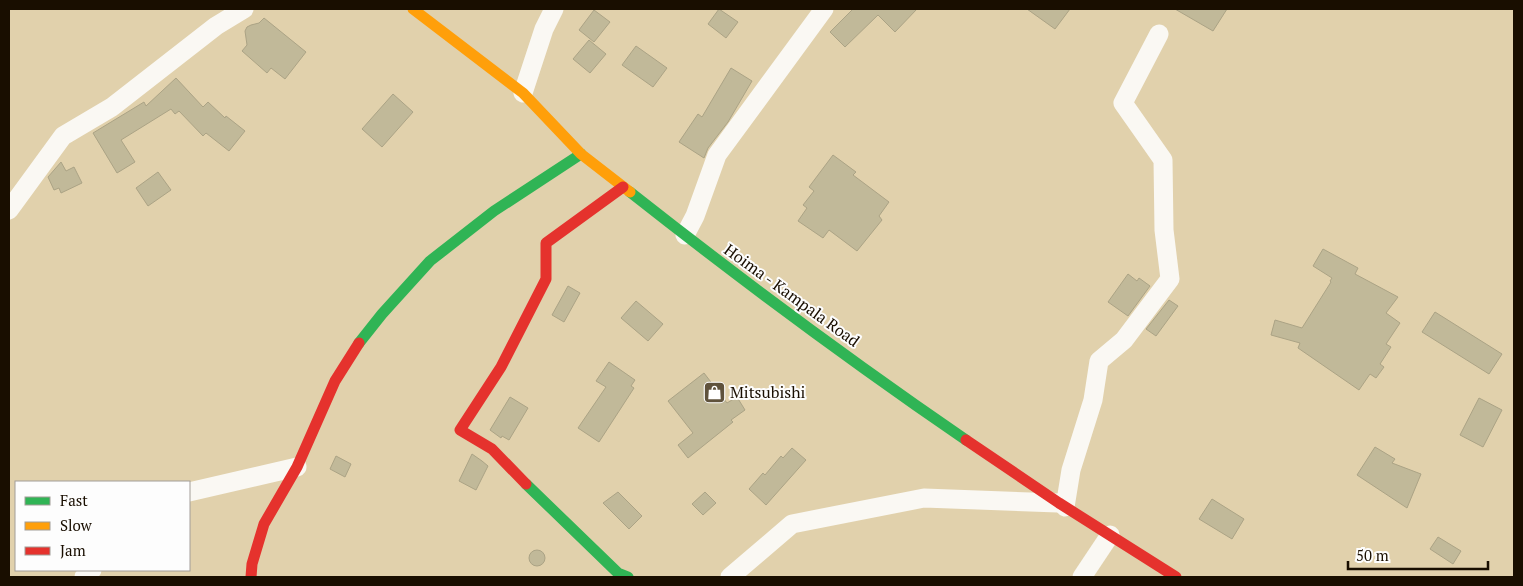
<svg xmlns="http://www.w3.org/2000/svg" width="1523" height="586" font-family="'PT Serif',serif">
  <style>
    .building { fill: #c1b999; stroke: #aba385 }
    .lines { fill: none; stroke-linecap: round; stroke-linejoin: round }
    .street { stroke: #faf8f3; stroke-width: 19 }
    .fast { stroke: #30b455; stroke-width: 11 }
    .slow { stroke: #ff9f0a; stroke-width: 11 }
    .jam { stroke: #e5322d; stroke-width: 11 }
    .labels { text-anchor: middle; stroke-width: 4; stroke-linejoin: round; paint-order: stroke }
    .street-label { font-size: 16px; fill: #190e00; stroke: #fdfdfd }
    .poi-label { font-size: 16px; fill: #190e00; stroke: #fdfdfd; text-anchor: start }
  </style>
  <rect width="100%" height="100%" fill="#e1d1ac"/>
  <g class="building">
    <path d="M 719,9 L 738,22 L 726,38 L 708,24 Z"/>
    <path d="M 853,9 L 917,9 L 895,32 L 878,15 L 845,47 L 830,32 Z"/>
    <path d="M 1027,9 L 1070,9 L 1055,29 Z"/>
    <path d="M 1175,9 L 1227,9 L 1213,31 Z"/>
    <path d="M 594,10 L 610,22 L 594,42 L 579,30 Z"/>
    <path d="M 264,18 L 306,52 L 285,79 L 271,68 L 267,73 L 242,51 L 247,45 L 245,31 L 247,27 L 251,25 L 259,23 Z"/>
    <path d="M 589,40 L 606,54 L 590,73 L 573,59 Z"/>
    <path d="M 636,46 L 667,68 L 653,87 L 622,65 Z"/>
    <path d="M 731,68 L 752,81 L 728,122 L 708,148 L 704,158 L 679,142 L 698,114 L 702,117 Z"/>
    <path d="M 176,78 L 203,107 L 208,102 L 225,118 L 226,116 L 245,131 L 229,151 L 206,133 L 203,136 L 179,111 L 175,114 L 171,109 L 121,140 L 135,162 L 117,173 L 93,133 L 144,102 L 146,106 Z"/>
    <path d="M 393,94 L 413,112 L 382,147 L 362,129 Z"/>
    <path d="M 833,155 L 856,172 L 853,175 L 889,202 L 879,216 L 882,220 L 857,251 L 829,230 L 823,238 L 798,221 L 807,208 L 803,205 L 814,191 L 809,187 Z"/>
    <path d="M 61,162 L 66,171 L 74,167 L 82,183 L 61,193 L 59,188 L 54,190 L 48,177 Z"/>
    <path d="M 158,172 L 171,190 L 148,206 L 136,188 Z"/>
    <path d="M 1323,249 L 1358,268 L 1355,274 L 1398,297 L 1386,313 L 1400,323 L 1386,344 L 1391,347 L 1380,364 L 1384,367 L 1376,378 L 1370,374 L 1359,390 L 1298,348 L 1300,343 L 1271,335 L 1275,320 L 1302,328 L 1331,282 L 1330,281 L 1332,278 L 1313,266 Z"/>
    <path d="M 1128,274 L 1137,281 L 1139,278 L 1150,286 L 1128,316 L 1108,302 Z"/>
    <path d="M 568,286 L 580,293 L 564,322 L 552,315 Z"/>
    <path d="M 1169,300 L 1178,306 L 1156,336 L 1146,329 Z"/>
    <path d="M 636,301 L 663,324 L 648,341 L 621,318 Z"/>
    <path d="M 1435,312 L 1502,354 L 1489,374 L 1422,332 Z"/>
    <path d="M 609,362 L 635,380 L 631,386 L 634,388 L 599,442 L 578,428 L 606,387 L 596,381 Z"/>
    <path d="M 704,373 L 727,403 L 737,397 L 745,410 L 731,420 L 733,422 L 688,458 L 678,445 L 693,433 L 668,401 Z"/>
    <path d="M 510,397 L 528,408 L 509,440 L 502,436 L 501,438 L 490,430 Z"/>
    <path d="M 1479,398 L 1502,410 L 1483,447 L 1460,435 Z"/>
    <path d="M 1375,447 L 1395,459 L 1392,463 L 1421,474 L 1407,508 L 1357,475 Z"/>
    <path d="M 792,448 L 806,460 L 766,505 L 749,489 L 763,473 L 765,475 L 781,456 L 783,458 Z"/>
    <path d="M 472,454 L 482,461 L 488,466 L 476,490 L 459,481 Z"/>
    <path d="M 336,456 L 351,464 L 345,477 L 330,469 Z"/>
    <path d="M 618,492 L 642,516 L 629,529 L 603,503 Z"/>
    <path d="M 705,492 L 716,503 L 703,515 L 692,504 Z"/>
    <path d="M 1212,499 L 1244,519 L 1232,539 L 1199,519 Z"/>
    <path d="M 1438,537 L 1461,551 L 1453,564 L 1430,549 Z"/>
    <circle cx="537" cy="558" r="8"/>
  </g>
  <g class="lines">
    <g class="street">
      <path d="M 523,93 L 544,29 L 554,9"/>
      <path d="M 9,210 L 63,136 L 112,107 L 216,26 L 244,9"/>
      <path d="M 685,235 L 695,216 L 717,155 L 824,9"/>
      <path d="M 189,492 L 297,467"/>
      <path d="M 1065,507 L 1071,470 L 1093,400 L 1099,361 L 1124,340 L 1170,279 L 1164,230 L 1163,160 L 1123,103 L 1159,34"/>
      <path d="M 84,577 L 92,570"/>
      <path d="M 730,577 L 792,524 L 924,498 L 1058,503"/>
      <path d="M 1082,577 L 1110,535"/>
    </g>
    <g class="fast">
      <path d="M 630,192 C 739,278 851,361 966,440"/>
      <path d="M 359,343 L 382,314 L 430,261 L 494,211 L 581,154"/>
      <path d="M 526,484 L 618,573 L 628,577"/>
    </g>
    <path class="slow" d="M 413,9 L 523,93 L 581,154 L 630,192"/>
    <g class="jam">
      <path d="M 966,440 L 1059,503 L 1176,577"/>
      <path d="M 526,484 L 492,449 L 460,430 L 501,367 L 546,279 L 546,243 L 623,187"/>
      <path d="M 251,577 L 252,564 L 264,524 L 297,467 L 335,381 L 359,343"/>
    </g>
  </g>
  <defs>
    <symbol id="shop-square" viewBox="-11 -11 22 22"><rect x="-9" y="-9" width="18" height="18" rx="4" fill="#5f523c" stroke="#fdfdfd"/><path d="M-5-2.5h2.3a2.7 3.5 0 0 1 5.4 0H5L5.5 6h-11ZM-1.5-2.5h3a1.5 2.3 0 0 0-3 0Z" fill="#fff"/></symbol>
  </defs>
  <g fill-rule="evenodd">
    <use href="#shop-square" x="702" y="380" width="25" height="25"/>
  </g>
  <g class="labels">
    <g class="street-label">
      <text transform="translate(792 295) rotate(36)" y="6">Hoima - Kampala Road</text>
    </g>
    <g class="poi-label">
      <text x="730" y="398">Mitsubishi</text>
    </g>
  </g>
  <rect width="1523" height="586" fill="none" stroke="#190e00" stroke-width="20"/>
  <rect x="15" y="481" width="175" height="90" fill="#fdfdfd" stroke="#a29d98"/>
  <rect x="25" y="497" width="25" height="8" fill="#30b455" stroke="#a29d98"/>
  <text x="60" y="506" font-size="15" fill="#190e00">Fast</text>
  <rect x="25" y="522" width="25" height="8" fill="#ff9f0a" stroke="#a29d98"/>
  <text x="60" y="531" font-size="15" fill="#190e00">Slow</text>
  <rect x="25" y="547" width="25" height="8" fill="#e5322d" stroke="#a29d98"/>
  <text x="60" y="556" font-size="15" fill="#190e00">Jam</text>
  <path d="M1348 561v8h140v-8" fill="none" stroke="#190e00" stroke-width="2.5"/>
  <text x="1356" y="561" font-size="15" fill="#190e00" stroke="#fdfdfd" stroke-width="4" paint-order="stroke">50 m</text>
</svg>
